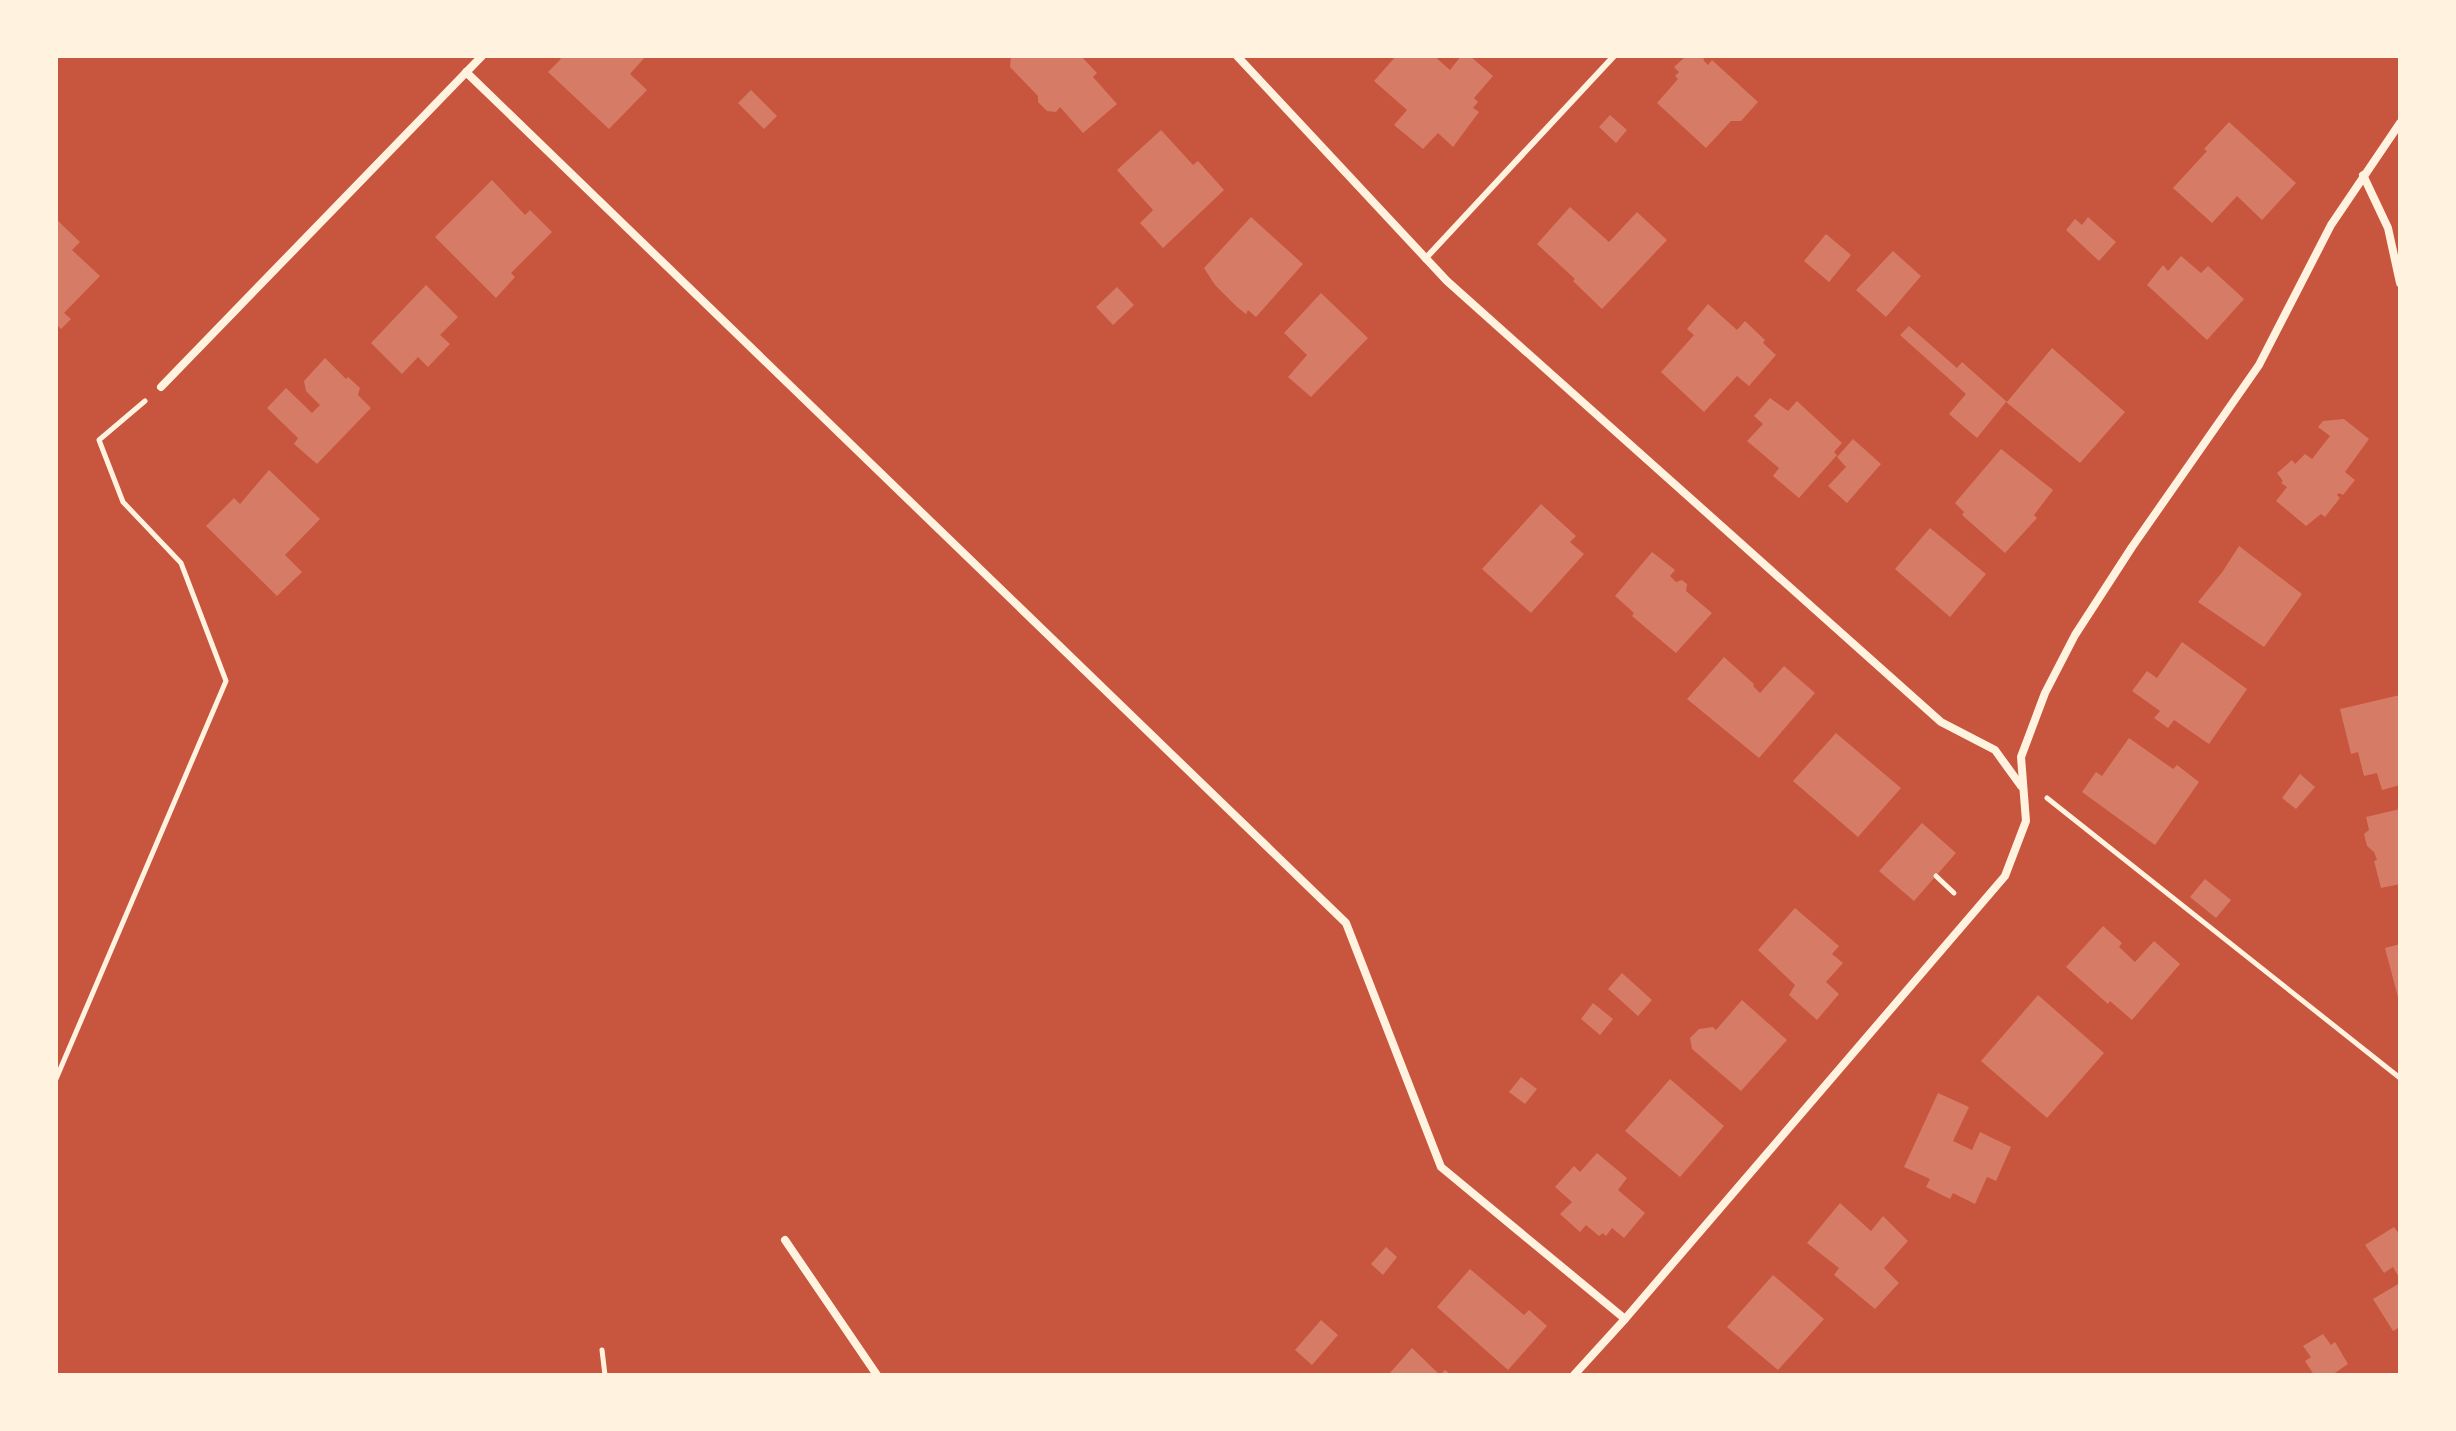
<svg xmlns="http://www.w3.org/2000/svg" width="2456" height="1431" font-family="'Source Sans 3',sans-serif">
  <style>
    .building { fill: #d67c66 }
    .lines { fill: none; stroke-linecap: round; stroke-linejoin: round }
    .path { stroke: #fff3e0; stroke-width: 5 }
    .service { stroke: #fff3e0; stroke-width: 6 }
    .minor { stroke: #fff3e0; stroke-width: 8 }
  </style>
  <rect width="100%" height="100%" fill="#c8553d"/>
  <g class="building">
    <path d="M 558,56 L 646,56 L 630,74 L 647,90 L 609,129 L 548,72 L 561,59 Z"/>
    <path d="M 1011,56 L 1081,56 L 1097,73 L 1093,77 L 1117,104 L 1083,133 L 1060,107 L 1056,112 L 1047,111 L 1038,102 L 1038,96 L 1010,67 Z"/>
    <path d="M 1396,56 L 1434,56 L 1450,70 L 1461,56 L 1470,56 L 1493,76 L 1474,98 L 1478,102 L 1473,108 L 1479,112 L 1453,147 L 1438,133 L 1423,149 L 1394,125 L 1407,110 L 1374,81 Z"/>
    <path d="M 1686,56 L 1703,56 L 1704,61 L 1708,65 L 1712,60 L 1758,102 L 1741,121 L 1731,121 L 1706,148 L 1657,103 L 1678,79 L 1675,76 L 1679,72 L 1674,67 Z"/>
    <path d="M 751,90 L 777,116 L 764,129 L 738,103 Z"/>
    <path d="M 1610,115 L 1627,130 L 1616,143 L 1599,127 Z"/>
    <path d="M 2229,122 L 2296,183 L 2262,220 L 2237,196 L 2212,223 L 2173,188 L 2207,151 L 2204,149 Z"/>
    <path d="M 1161,130 L 1193,165 L 1198,161 L 1224,190 L 1163,248 L 1140,223 L 1153,210 L 1117,170 Z"/>
    <path d="M 492,180 L 525,215 L 530,210 L 552,232 L 511,273 L 515,277 L 496,298 L 435,237 Z"/>
    <path d="M 1570,207 L 1609,242 L 1637,212 L 1667,240 L 1602,309 L 1573,281 L 1575,279 L 1537,244 Z"/>
    <path d="M 1251,217 L 1303,264 L 1256,317 L 1248,310 L 1246,314 L 1237,307 L 1215,285 L 1204,268 Z"/>
    <path d="M 2088,217 L 2116,242 L 2099,261 L 2066,230 L 2075,219 L 2082,225 Z"/>
    <path d="M 56,219 L 80,242 L 72,250 L 100,276 L 64,313 L 71,319 L 61,329 L 56,324 Z"/>
    <path d="M 1826,234 L 1851,255 L 1829,282 L 1804,261 Z"/>
    <path d="M 1893,251 L 1921,276 L 1886,317 L 1856,290 Z"/>
    <path d="M 2181,256 L 2201,273 L 2208,266 L 2244,299 L 2207,340 L 2147,285 L 2163,265 L 2168,271 Z"/>
    <path d="M 426,285 L 458,317 L 440,335 L 450,344 L 428,367 L 418,357 L 402,374 L 371,343 Z"/>
    <path d="M 1117,287 L 1134,305 L 1113,325 L 1096,307 Z"/>
    <path d="M 1321,293 L 1368,338 L 1311,397 L 1288,377 L 1307,355 L 1284,333 Z"/>
    <path d="M 1708,304 L 1737,330 L 1745,321 L 1765,340 L 1763,343 L 1776,355 L 1749,386 L 1737,376 L 1704,412 L 1661,372 L 1694,335 L 1687,329 Z"/>
    <path d="M 1909,326 L 1957,368 L 1962,362 L 2007,402 L 2052,348 L 2125,412 L 2080,463 L 2006,402 L 1977,438 L 1949,414 L 1966,394 L 1900,335 Z"/>
    <path d="M 325,358 L 346,379 L 348,377 L 360,388 L 358,395 L 371,408 L 317,464 L 294,444 L 298,438 L 267,408 L 286,388 L 312,413 L 320,405 L 306,391 L 304,381 Z"/>
    <path d="M 1770,398 L 1788,411 L 1797,401 L 1842,443 L 1834,452 L 1837,455 L 1799,498 L 1773,476 L 1779,468 L 1747,441 L 1763,424 L 1754,416 Z"/>
    <path d="M 2344,419 L 2369,439 L 2345,472 L 2355,480 L 2343,495 L 2339,493 L 2337,495 L 2340,498 L 2325,517 L 2321,514 L 2306,526 L 2276,501 L 2287,487 L 2281,483 L 2283,481 L 2277,473 L 2292,460 L 2295,464 L 2305,454 L 2312,459 L 2330,436 L 2318,427 L 2323,421 Z"/>
    <path d="M 1853,439 L 1881,464 L 1847,503 L 1828,486 L 1846,467 L 1837,457 Z"/>
    <path d="M 2001,449 L 2053,490 L 2034,515 L 2037,518 L 2005,553 L 1962,515 L 1964,512 L 1955,503 Z"/>
    <path d="M 269,470 L 320,519 L 285,555 L 302,572 L 277,596 L 206,526 L 234,498 L 240,504 Z"/>
    <path d="M 1541,504 L 1576,536 L 1570,542 L 1584,554 L 1531,613 L 1482,569 Z"/>
    <path d="M 1930,528 L 1986,574 L 1950,617 L 1895,569 Z"/>
    <path d="M 2239,546 L 2302,594 L 2264,647 L 2198,602 L 2223,571 Z"/>
    <path d="M 1652,552 L 1675,570 L 1670,576 L 1676,582 L 1682,580 L 1687,584 L 1686,591 L 1712,613 L 1676,653 L 1632,616 L 1634,613 L 1615,596 Z"/>
    <path d="M 2182,642 L 2247,689 L 2209,744 L 2174,720 L 2168,728 L 2154,718 L 2160,711 L 2132,691 L 2147,671 L 2157,678 Z"/>
    <path d="M 1724,657 L 1754,684 L 1753,686 L 1760,693 L 1784,666 L 1815,693 L 1759,758 L 1687,699 Z"/>
    <path d="M 2400,695 L 2400,785 L 2382,790 L 2377,773 L 2364,776 L 2358,752 L 2351,754 L 2340,709 Z"/>
    <path d="M 1836,733 L 1901,788 L 1858,837 L 1793,781 Z"/>
    <path d="M 2129,738 L 2173,769 L 2177,765 L 2199,782 L 2155,845 L 2082,792 L 2096,772 L 2102,776 Z"/>
    <path d="M 2300,774 L 2315,787 L 2296,809 L 2282,798 Z"/>
    <path d="M 2400,809 L 2400,884 L 2381,888 L 2374,861 L 2377,860 L 2374,852 L 2367,846 L 2364,834 L 2369,830 L 2366,817 Z"/>
    <path d="M 1922,823 L 1956,853 L 1914,901 L 1879,871 Z"/>
    <path d="M 2205,879 L 2231,900 L 2216,918 L 2190,897 Z"/>
    <path d="M 1795,908 L 1839,946 L 1832,954 L 1843,963 L 1826,982 L 1839,994 L 1817,1020 L 1789,995 L 1795,985 L 1758,950 Z"/>
    <path d="M 2103,926 L 2122,943 L 2119,947 L 2135,962 L 2154,941 L 2180,964 L 2132,1020 L 2110,1001 L 2108,1004 L 2066,967 Z"/>
    <path d="M 2400,944 L 2400,1000 L 2399,1001 L 2385,948 Z"/>
    <path d="M 1622,973 L 1652,1000 L 1638,1016 L 1608,989 Z"/>
    <path d="M 2038,995 L 2104,1053 L 2047,1118 L 1981,1061 Z"/>
    <path d="M 1742,1000 L 1787,1040 L 1741,1091 L 1692,1049 L 1690,1038 L 1699,1029 L 1713,1027 L 1716,1030 Z"/>
    <path d="M 1593,1003 L 1613,1019 L 1600,1035 L 1581,1019 Z"/>
    <path d="M 1521,1077 L 1537,1089 L 1525,1104 L 1509,1092 Z"/>
    <path d="M 1670,1079 L 1724,1126 L 1680,1177 L 1625,1131 Z"/>
    <path d="M 1938,1093 L 1969,1107 L 1953,1141 L 1972,1150 L 1980,1132 L 2011,1147 L 1996,1181 L 1987,1177 L 1975,1204 L 1953,1193 L 1950,1199 L 1926,1187 L 1930,1179 L 1904,1167 Z"/>
    <path d="M 1597,1153 L 1627,1178 L 1618,1190 L 1645,1213 L 1624,1238 L 1612,1228 L 1606,1236 L 1603,1233 L 1599,1236 L 1586,1225 L 1580,1232 L 1560,1214 L 1572,1202 L 1555,1187 L 1574,1166 L 1580,1172 Z"/>
    <path d="M 1840,1203 L 1871,1231 L 1883,1216 L 1908,1241 L 1884,1268 L 1899,1283 L 1875,1309 L 1834,1275 L 1839,1268 L 1807,1243 Z"/>
    <path d="M 2394,1227 L 2400,1235 L 2400,1279 L 2393,1267 L 2384,1273 L 2365,1245 Z"/>
    <path d="M 1386,1247 L 1397,1257 L 1383,1275 L 1371,1264 Z"/>
    <path d="M 1470,1269 L 1524,1315 L 1529,1310 L 1547,1326 L 1508,1370 L 1437,1307 Z"/>
    <path d="M 1773,1275 L 1824,1319 L 1778,1370 L 1727,1327 Z"/>
    <path d="M 2400,1283 L 2400,1327 L 2393,1331 L 2373,1299 Z"/>
    <path d="M 1321,1320 L 1338,1335 L 1312,1365 L 1295,1350 Z"/>
    <path d="M 2323,1334 L 2331,1345 L 2335,1342 L 2348,1364 L 2332,1375 L 2314,1375 L 2305,1361 L 2311,1357 L 2303,1346 Z"/>
    <path d="M 1412,1348 L 1440,1375 L 1445,1370 L 1451,1375 L 1388,1375 Z"/>
  </g>
  <g class="lines">
    <g class="path">
      <path d="M 2047,798 L 2400,1078"/>
      <path d="M 1936,876 L 1954,893"/>
      <path d="M 56,1079 L 226,681 L 181,563 L 123,502 L 99,440 L 145,401"/>
      <path d="M 602,1350 L 605,1375"/>
    </g>
    <path class="service" d="M 1425,259 L 1614,56"/>
    <g class="minor">
      <path d="M 1237,56 L 1447,281 L 1941,722 L 1995,750 L 2021,786"/>
      <path d="M 466,72 L 1346,923 L 1441,1167 L 1625,1319"/>
      <path d="M 2363,175 L 2388,228 L 2400,283"/>
      <path d="M 161,387 L 482,56"/>
      <path d="M 785,1240 L 877,1375"/>
      <path d="M 1574,1375 L 1625,1319 L 2005,876 L 2026,821 L 2021,757 L 2045,693 L 2075,635 L 2132,547 L 2259,365 L 2331,225 L 2400,123"/>
    </g>
  </g>
  <rect width="2456" height="1431" fill="none" stroke="#fff3e0" stroke-width="116"/>
</svg>
